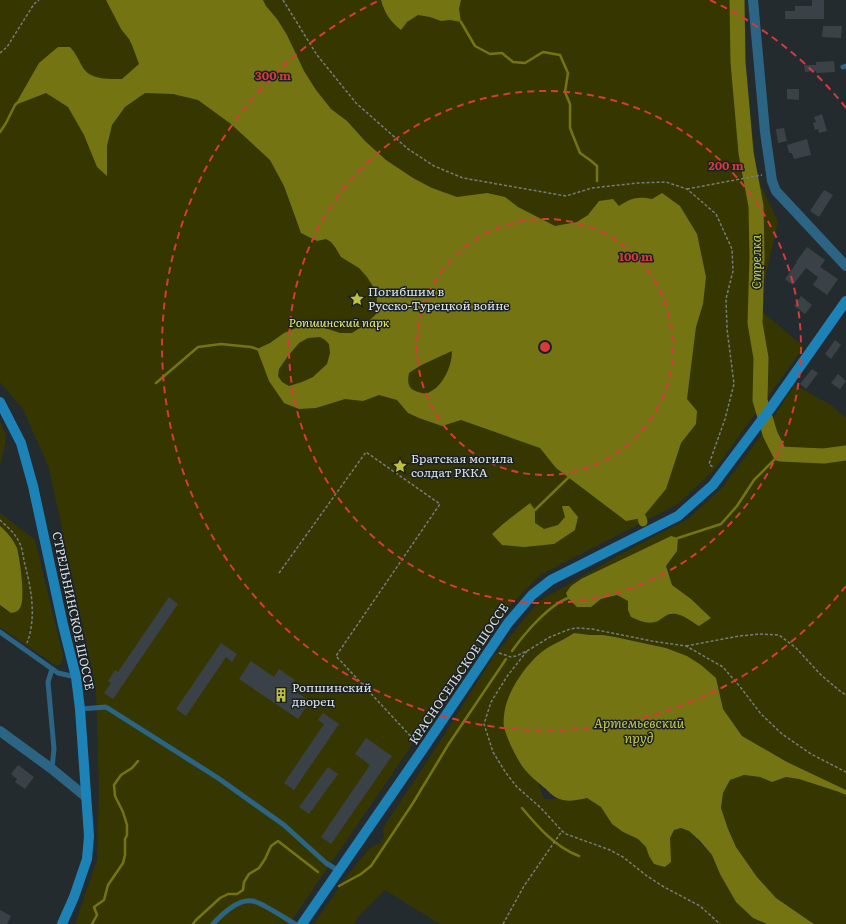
<svg xmlns="http://www.w3.org/2000/svg" width="846" height="924" font-family="Literata,serif">
  <style>
    .green { fill: #363700; fill-rule: evenodd }
    .water { fill: #747512; fill-rule: evenodd }
    .lines { fill: none; stroke-linecap: round; stroke-linejoin: round }
    .stream { stroke: #747512; stroke-width: 2.5 }
    .canal { stroke: #747512; stroke-width: 9 }
    .river { stroke: #747512; stroke-width: 15 }
    .building { fill: #3a4247 }
    .path { stroke: #757b7e; stroke-width: 1.5; stroke-dasharray: 3 2; stroke-linecap: butt }
    .service { stroke: #2c6484; stroke-width: 5 }
    .minor { stroke: #2c6484; stroke-width: 10 }
    .secondary { stroke: #1d83b7; stroke-width: 10 }
    .ring { fill: none; stroke: #d73a3b; stroke-width: 2; stroke-dasharray: 7 5 }
    .labels { text-anchor: middle; stroke-width: 3; stroke-linejoin: round; paint-order: stroke }
    .poi-label { font-size: 12px; fill: #dce1e4; stroke: #1a2125; text-anchor: start }
    .park-label { font-size: 12px; font-style: italic; fill: #e6e971; stroke: #1a2125 }
    .street-label { font-size: 12px; fill: #dce1e4; stroke: #1a2125 }
    .water-label { font-size: 13px; font-style: italic; fill: #c5c84e; stroke: #1a2125 }
    .centre { fill: #d73a3b; stroke: #1a2125; stroke-width: 2 }
    .ring-label { font-size: 12px; text-anchor: middle; font-weight: bold; fill: #d73a3b; stroke: #1a2125; stroke-width: 3; stroke-linejoin: round; paint-order: stroke }
  </style>
  <rect width="100%" height="100%" fill="#242b2f"/>
  <g class="green">
    <path d="M 0,0 L 738,0 L 757,177 L 778,222 L 758,308 L 804,347 L 714,470 L 678,504 L 540,575 L 502,614 L 289,924 L 75,924 L 97,860 L 99,792 L 96,688 L 49,468 L 23,409 L 0,382 Z"/>
    <path d="M 795,385 L 831,405 L 846,418 L 846,790 L 787,762 L 742,736 L 723,709 L 716,678 L 687,656 L 666,648 L 615,637 L 603,635 L 590,635 L 574,633 L 553,644 L 530,663 L 520,677 L 511,692 L 504,726 L 512,747 L 522,766 L 538,783 L 544,799 L 558,799 L 572,801 L 587,798 L 601,807 L 612,824 L 623,832 L 638,839 L 646,847 L 649,856 L 670,848 L 670,838 L 674,830 L 681,828 L 689,831 L 712,855 L 720,874 L 753,918 L 767,924 L 440,924 L 385,890 L 358,917 L 354,924 L 314,924 L 347,876 L 370,848 L 380,843 L 384,837 L 383,828 L 432,754 L 494,656 L 539,601 L 634,547 L 688,519 L 722,488 L 760,437 ZM 671,536 L 677,551 L 666,566 L 672,585 L 691,599 L 710,618 L 685,617 L 676,614 L 666,615 L 658,621 L 628,610 L 628,601 L 617,595 L 601,599 L 571,586 L 581,579 Z"/>
    <path d="M 0,421 L 6,436 L 4,450 L 0,465 Z"/>
    <path d="M 0,513 L 35,540 L 63,656 L 62,662 L 59,665 L 55,665 L 0,627 L 0,605 L 5,610 L 21,607 C 22,592 23,561 17,548 C 13,540 7,532 0,526 Z"/>
    <path d="M 744,775 L 760,777 L 772,782 L 786,777 L 799,779 L 839,792 L 846,795 L 846,924 L 814,924 L 808,920 L 776,898 L 757,877 L 736,847 L 728,829 L 721,808 L 723,793 L 730,780 Z"/>
  </g>
  <g class="water">
    <path d="M 106,0 L 263,0 L 266,6 L 277,19 L 287,35 L 304,71 L 316,90 L 331,109 L 347,121 L 365,141 L 386,160 L 413,178 L 432,188 L 457,197 L 487,193 L 505,197 L 518,207 L 555,226 L 577,222 L 588,215 L 599,201 L 613,199 L 619,206 C 631,198 637,196 652,199 L 662,193 L 680,206 L 697,234 L 706,277 L 703,304 L 696,327 L 687,399 L 697,411 L 696,424 L 681,443 L 666,489 L 642,518 L 626,521 L 556,468 L 540,448 L 461,420 L 442,426 L 419,418 L 408,413 L 397,400 L 379,395 L 363,401 L 345,399 L 316,408 L 299,409 L 284,403 L 269,381 L 257,349 L 270,343 L 284,333 L 296,328 L 308,324 L 322,327 L 340,333 L 352,333 L 366,324 L 376,314 L 377,302 L 376,291 L 367,277 L 359,268 L 341,257 L 335,247 L 331,242 L 326,239 L 317,241 L 301,233 L 284,186 L 270,160 L 231,124 L 198,100 L 173,94 L 145,93 L 125,107 L 112,125 L 107,146 L 107,176 L 97,167 L 84,135 L 68,107 L 46,93 L 15,105 L 39,63 L 58,47 L 70,47 C 77,55 77,57 82,66 C 89,80 108,79 122,79 L 139,64 L 132,45 L 129,39 L 121,29 ZM 320,337 L 325,340 L 329,344 L 330,353 L 327,364 L 313,377 L 302,382 L 289,386 L 282,382 L 278,376 L 279,369 L 288,356 L 299,343 L 308,338 ZM 452,351 C 452,364 446,378 437,387 C 434,390 429,392 426,394 C 411,391 406,388 409,373 C 423,363 437,358 452,351 Z"/>
    <path d="M 381,0 L 461,0 L 459,9 L 461,22 L 450,20 L 441,21 L 430,17 L 418,15 L 407,22 L 401,30 C 390,21 385,14 381,0 Z"/>
    <path d="M 530,503 L 535,510 L 535,523 L 544,529 L 558,525 L 565,517 L 562,506 L 569,506 L 578,517 L 575,530 L 554,544 L 524,547 L 502,545 L 492,534 L 503,524 Z"/>
    <path d="M 0,526 C 7,532 13,539 17,548 C 20,558 25,597 21,606 C 19,611 16,612 11,613 L 0,605 Z"/>
    <path d="M 671,536 L 678,538 L 677,551 L 666,566 L 672,585 L 691,599 L 711,618 L 699,626 C 692,622 684,615 676,614 C 667,613 665,617 658,621 C 649,625 640,621 631,617 L 628,610 L 628,601 L 617,595 L 601,599 L 591,607 L 577,607 L 568,598 L 566,593 L 571,586 L 581,579 Z"/>
    <path d="M 574,633 L 590,635 L 603,635 L 615,637 L 666,648 L 687,656 L 701,665 L 716,678 L 723,709 L 742,736 L 787,762 L 846,790 L 846,795 L 839,792 L 799,779 L 786,777 L 772,782 L 760,777 L 744,775 L 730,780 L 723,793 L 721,808 L 728,829 L 736,847 L 757,877 L 776,898 L 808,920 L 814,924 L 767,924 L 753,918 L 736,902 L 720,874 L 712,855 L 700,841 L 689,831 L 681,828 L 674,830 L 670,838 L 671,862 L 665,867 L 654,864 L 649,856 L 646,847 L 638,839 L 623,832 L 612,824 L 601,807 L 587,798 C 577,800 567,803 557,798 C 553,796 549,792 546,789 C 537,782 528,774 522,766 C 515,755 507,739 504,727 C 503,722 504,714 505,709 C 509,689 527,663 543,651 C 552,644 564,640 574,633 Z"/>
  </g>
  <g class="lines">
    <g class="stream">
      <path d="M 461,22 L 475,46 L 490,54 L 502,53 L 513,62 L 525,63 L 543,52 L 560,55 L 568,73 L 565,92 L 570,104 L 570,128 L 580,153 L 590,160 L 597,166 L 597,181"/>
      <path d="M 0,132 L 6,123 L 15,105 L 17,103"/>
      <path d="M 156,383 L 198,347 L 221,344 L 251,347 L 257,349 L 259,350"/>
      <path d="M 535,510 L 570,476"/>
      <path d="M 678,538 L 721,524 L 737,506 L 754,480 L 780,454"/>
      <path d="M 512,651 C 524,634 550,603 571,597"/>
      <path d="M 522,808 C 538,827 555,847 579,856"/>
      <path d="M 339,886 L 361,874 L 371,866 L 413,803 L 448,745 L 506,659"/>
      <path d="M 92,924 L 97,915 L 94,907 L 104,900 L 108,885 L 123,863 L 125,855 L 125,839 L 127,835 L 127,825 L 123,812 L 115,796 L 114,785 L 121,775 L 132,768 L 138,761"/>
      <path d="M 193,924 L 196,920 L 220,898 L 228,894 L 237,894 L 243,890 L 244,882 L 249,874 L 259,868 L 265,859 L 271,846 L 278,841 L 318,872"/>
    </g>
    <path class="canal" d="M 642,518 L 643,522"/>
    <path class="river" d="M 737,0 L 738,62 L 746,153 L 756,206 L 757,257 L 755,323 L 761,358 L 760,400 L 770,434 L 780,454 L 824,456 L 846,453"/>
  </g>
  <g class="building">
    <path d="M 812,0 L 824,0 L 824,19 L 785,19 L 785,11 L 795,11 L 795,6 L 812,6 Z"/>
    <path d="M 823,26 L 842,26 L 841,38 L 822,37 Z"/>
    <path d="M 834,61 L 835,72 L 816,73 L 816,71 L 805,72 L 804,65 L 816,65 L 816,62 Z"/>
    <path d="M 787,89 L 799,89 L 799,100 L 787,99 Z"/>
    <path d="M 822,114 L 827,131 L 819,133 L 818,129 L 815,130 L 813,123 L 816,122 L 814,117 Z"/>
    <path d="M 784,128 L 787,141 L 778,143 L 776,129 Z"/>
    <path d="M 807,139 L 811,155 L 794,159 L 792,153 L 789,153 L 787,145 Z"/>
    <path d="M 824,190 L 833,195 L 819,217 L 810,211 Z"/>
    <path d="M 807,247 L 825,260 L 820,267 L 838,279 L 827,295 L 813,285 L 818,277 L 806,268 L 793,285 L 785,279 L 797,262 L 796,262 Z"/>
    <path d="M 801,296 L 812,305 L 805,314 L 794,306 Z"/>
    <path d="M 835,340 L 841,345 L 831,359 L 825,354 Z"/>
    <path d="M 812,369 L 818,373 L 806,389 L 800,384 Z"/>
    <path d="M 838,374 L 846,381 L 840,389 L 831,383 Z"/>
    <path d="M 169,597 L 178,604 L 113,699 L 104,693 L 111,683 L 108,681 L 115,670 L 118,672 Z"/>
    <path d="M 221,643 L 237,654 L 232,662 L 226,657 L 186,716 L 176,709 Z"/>
    <path d="M 251,661 L 274,677 L 279,669 L 295,680 L 290,688 L 310,701 L 298,719 L 239,679 Z"/>
    <path d="M 323,713 L 339,724 L 294,790 L 284,783 L 324,724 L 318,720 Z"/>
    <path d="M 366,738 L 392,756 L 331,844 L 321,837 L 370,765 L 355,754 Z"/>
    <path d="M 18,765 L 34,777 L 25,789 L 15,782 L 17,779 L 11,774 Z"/>
    <path d="M 328,767 L 338,774 L 309,814 L 299,807 Z"/>
    <path d="M 0,910 L 11,916 L 7,924 L 0,924 Z"/>
  </g>
  <g class="lines">
    <g class="path">
      <path d="M 283,0 L 317,55 L 356,103 L 408,149 L 434,166 L 463,178 L 566,196 L 592,188 L 638,183 L 666,182 L 687,189 L 716,214 L 732,249 L 733,271 L 726,299 L 727,329 L 734,384 L 725,419 L 709,464 L 714,468"/>
      <path d="M 0,53 L 7,47 L 34,4 L 39,0"/>
      <path d="M 687,189 L 762,175"/>
      <path d="M 0,520 C 6,526 14,532 18,540 C 22,547 23,554 24,561 C 31,587 37,617 27,643"/>
      <path d="M 279,573 L 366,452 L 440,504 L 336,656 L 416,742"/>
      <path d="M 686,646 L 739,636 L 760,634 L 779,635 L 796,648 L 821,675 L 840,691 L 846,695"/>
      <path d="M 527,651 L 508,675 L 491,702 L 484,724 L 493,752 L 506,773 L 517,787 L 541,808 L 562,831 L 566,834 L 610,850 L 623,857 L 647,876 L 664,887 L 700,906 L 720,924"/>
      <path d="M 499,653 L 511,657 L 516,656 L 527,651 L 550,637 L 570,629 L 577,628 L 592,629 L 652,641 L 686,646 L 723,667 L 741,688 L 761,714 L 782,734 L 811,754 L 846,772"/>
      <path d="M 503,924 L 524,886 L 562,831"/>
    </g>
    <g class="service">
      <path d="M 843,67 L 846,66"/>
      <path d="M 0,632 L 58,673 L 76,677"/>
      <path d="M 80,709 L 106,707 L 218,778 L 284,825 L 326,863 L 339,871"/>
      <path d="M 52,768 L 54,749 L 48,682 L 52,669"/>
      <path d="M 213,924 C 222,914 238,898 253,901 C 263,903 284,918 295,924"/>
    </g>
    <g class="minor">
      <path d="M 753,0 L 765,132 L 772,181 L 776,191 L 846,266"/>
      <path d="M 0,731 L 52,769 L 86,797"/>
    </g>
    <g class="secondary">
      <path d="M 0,402 L 21,443 L 33,486 L 63,625 L 76,677 L 80,709 L 89,836 L 87,859 L 74,897 L 62,924"/>
      <path d="M 302,924 L 423,749 L 508,623 L 532,595 L 551,580 L 678,516 L 713,485 L 770,409 L 846,301"/>
    </g>
  </g>
  <g class="ring">
    <circle cx="545" cy="347" r="128"/>
    <circle cx="545" cy="347" r="256"/>
    <path d="M846 586A384 384 0 1 1 380 0M710 0A384 384 0 0 1 846 108"/>
  </g>
  <defs>
    <symbol id="sight-bare" viewBox="-9 -9 18 18"><path d="M0-6L1.8-2.2L6-1.7L2.9 1.2L3.7 5.4L0 3.3L-3.7 5.4L-2.9 1.2L-6-1.7L-1.8-2.2Z" fill="#bdbf43" stroke="#1a2125" stroke-width="2.5" paint-order="stroke"/></symbol>
    <symbol id="building-bare" viewBox="-9 -9 18 18"><path d="M-4-6H4V6H1V3H-1V6H-4ZM-2.5-4.3h1.7v1.8h-1.7ZM.8-4.3h1.7v1.8H.8ZM-2.5-1h1.7V.8h-1.7ZM.8-1h1.7V.8H.8Z" fill="#bdbf43" stroke="#1a2125" stroke-width="2.5" paint-order="stroke"/></symbol>
  </defs>
  <g fill-rule="evenodd">
    <use href="#sight-bare" x="347" y="289" width="20" height="20"/>
    <use href="#sight-bare" x="390" y="456" width="20" height="20"/>
    <use href="#building-bare" x="271" y="685" width="20" height="20"/>
  </g>
  <g class="labels">
    <g class="poi-label">
      <text x="368" y="296">Погибшим в<tspan x="368" dy="14">Русско-Турецкой войне</tspan></text>
      <text x="411" y="463">Братская могила<tspan x="411" dy="14">солдат РККА</tspan></text>
      <text x="292" y="692">Ропшинский<tspan x="292" dy="14">дворец</tspan></text>
    </g>
    <g class="park-label">
      <text x="339" y="327">Ропшинский парк</text>
    </g>
    <g class="street-label">
      <text transform="translate(73 611) rotate(78)" y="4">СТРЕЛЬНИНСКОЕ ШОССЕ</text>
      <text transform="translate(459 674) rotate(-56)" y="4">КРАСНОСЕЛЬСКОЕ ШОССЕ</text>
    </g>
    <g class="water-label">
      <text transform="translate(756 262) rotate(-90)" y="5">Стрелка</text>
      <text x="639" y="728">Артемьевский<tspan x="639" dy="15">пруд</tspan></text>
    </g>
  </g>
  <circle cx="545" cy="347" r="6" class="centre"/>
  <g class="ring-label">
    <text x="273" y="80">300 m</text>
    <text x="726" y="170">200 m</text>
    <text x="636" y="261">100 m</text>
  </g>
</svg>
